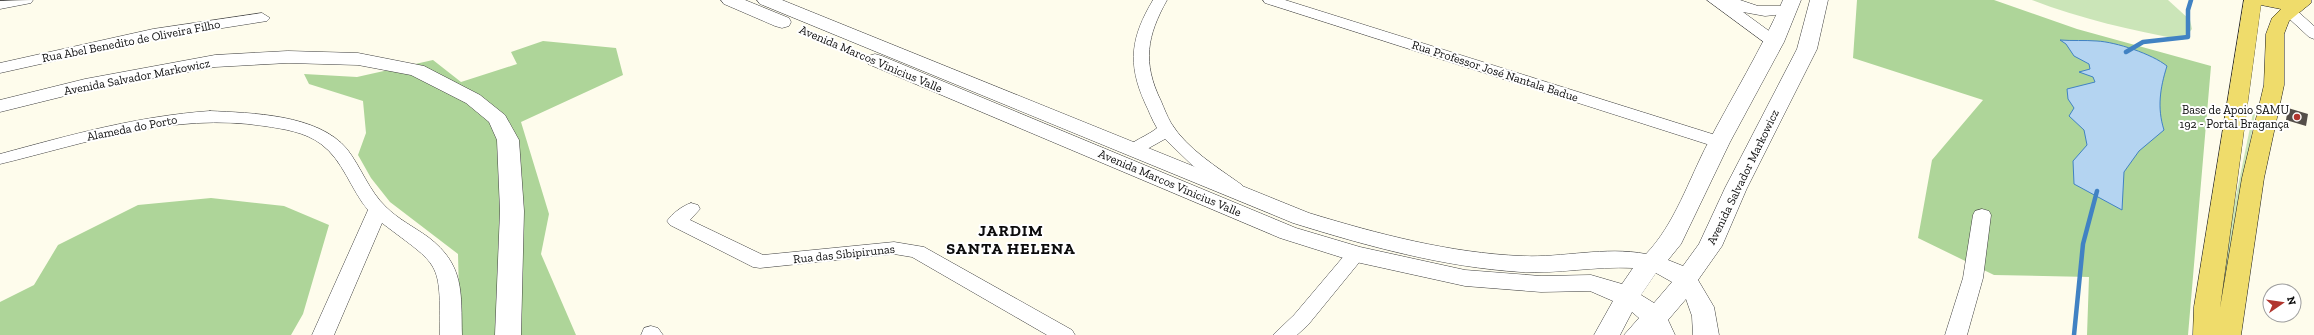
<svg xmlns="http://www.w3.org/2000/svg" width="2314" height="335" font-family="'Zilla Slab',serif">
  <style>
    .green { fill: #cbe5b8 }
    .forest { fill: #aed599 }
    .water { fill: #b4d4f1; stroke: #4182c3 }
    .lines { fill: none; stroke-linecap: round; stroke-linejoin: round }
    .stream { stroke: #4182c3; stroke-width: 4.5 }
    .building { fill: #544e49 }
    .minor-casing { stroke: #3f3f3f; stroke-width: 1 }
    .tertiary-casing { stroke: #3f3f3f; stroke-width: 1 }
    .primary-casing { stroke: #1d1d1d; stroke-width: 1 }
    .minor { fill: #fff; fill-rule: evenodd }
    .tertiary { fill: #fff; fill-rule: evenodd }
    .primary { fill: #efdc6b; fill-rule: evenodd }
    .poi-dot { fill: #b1352e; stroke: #fff; stroke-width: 1.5 }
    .labels { text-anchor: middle; stroke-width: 4; stroke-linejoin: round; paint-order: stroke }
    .street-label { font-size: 12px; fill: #0c0c0c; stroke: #fff }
    .poi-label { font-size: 12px; fill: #0c0c0c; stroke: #fff; text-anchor: end }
    .district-label { font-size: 16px; font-weight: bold; letter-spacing: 1px; fill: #0c0c0c; stroke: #fff }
  </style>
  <rect width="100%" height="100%" fill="#fefcec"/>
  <g class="green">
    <path d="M 2032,0 L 2168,0 L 2190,20 L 2192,29 L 2183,40 C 2132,30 2080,19 2032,0 Z"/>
    <path d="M 2253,113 L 2255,114 L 2217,335 L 2228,235 Z"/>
  </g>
  <g class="forest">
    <path d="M 1857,0 L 1994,0 L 2077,29 L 2211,66 L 2188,335 L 2087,335 L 2089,277 L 1994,275 L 1918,238 L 1932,160 L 1983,100 L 1853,58 Z"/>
    <path d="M 543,41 L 616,48 L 623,75 L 521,122 L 549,214 L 541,254 L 576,335 L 460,335 L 458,254 L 390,202 L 371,178 L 358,155 L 366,133 L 363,101 L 309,84 L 304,74 L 357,77 L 433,60 L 461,82 L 517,64 L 511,52 Z"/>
    <path d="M 211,198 L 284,206 L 329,225 L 303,314 L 291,335 L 0,335 L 0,302 L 34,285 L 58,245 L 138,205 Z"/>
  </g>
  <path class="water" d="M 2060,40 C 2072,41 2085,40 2097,41 C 2116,42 2152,54 2167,66 C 2160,88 2157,108 2164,130 L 2139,151 L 2124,172 L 2122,210 L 2074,184 L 2073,161 L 2087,145 L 2084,130 L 2069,116 L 2074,108 L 2068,99 L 2067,89 L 2095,82 L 2093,77 L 2079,72 L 2090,69 L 2089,64 L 2074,56 L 2066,44 Z"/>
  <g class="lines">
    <g class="stream">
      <path d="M 2126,52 L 2143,42 L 2188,37 L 2188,10 L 2191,0"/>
      <path d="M 2074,335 L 2083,244 L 2097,191"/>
    </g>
  </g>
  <path class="building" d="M 2288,108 L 2308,114 L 2306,126 L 2286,120 Z"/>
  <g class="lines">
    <defs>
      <g id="minor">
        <path d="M 33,0 L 31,3 L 0,9 L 0,1 Z"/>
        <path d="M 1153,0 L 1167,0 C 1147,36 1142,62 1161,101 C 1164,108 1167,116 1171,123 C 1187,149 1217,167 1242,185 L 1244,189 L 1242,193 L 1235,195 L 1228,193 L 1192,165 L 1165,139 L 1140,153 L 1128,153 L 1125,149 C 1130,142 1149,135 1157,128 C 1152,120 1149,111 1145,103 C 1127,63 1131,37 1153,0 Z"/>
        <path d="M 1263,0 L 1285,0 L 1725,138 L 1728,142 L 1725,146 L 1713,146 L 1265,3 Z"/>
        <path d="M 1707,0 L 1740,0 L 1758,6 L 1788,6 L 1795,10 L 1793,13 L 1765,16 L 1743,12 L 1780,39 L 1782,42 L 1780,45 L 1768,45 Z"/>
        <path d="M 2289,7 L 2294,8 L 2314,26 L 2314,39 L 2309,37 L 2284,14 L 2282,11 Z"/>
        <path d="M 262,13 L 270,18 L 267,21 L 153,39 L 0,73 L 0,63 L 153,29 Z"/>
        <path d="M 210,111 C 251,113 318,114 347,149 C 361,167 369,191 386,207 C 398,219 414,227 428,237 C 465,265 461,293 462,335 L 440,335 C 440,259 441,268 382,223 L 334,335 L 312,335 L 368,210 C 351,190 343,160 321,144 C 305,132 284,129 264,126 C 173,112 87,143 0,164 L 0,154 C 70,135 138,116 210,111 Z"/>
        <path d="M 691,203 L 698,205 L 700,209 L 690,220 L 763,255 L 894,242 L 924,247 L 1072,330 L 1075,335 L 1047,335 L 912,257 L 894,254 L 760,268 L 753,267 L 670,225 L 667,221 C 673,213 682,206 691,203 Z"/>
        <path d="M 1982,209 L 1989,211 L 1991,215 L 1983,278 L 1967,335 L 1945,335 L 1963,278 L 1973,215 L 1975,211 Z"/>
        <path d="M 1356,248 L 1363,250 L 1366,254 L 1308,325 L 1297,335 L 1273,335 L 1294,315 L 1349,250 Z"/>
        <path d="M 651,326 L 658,328 L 663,335 L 641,335 L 644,328 Z"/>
      </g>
      <g id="tertiary">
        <path d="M 721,0 L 745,0 L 789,18 L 791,22 L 789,26 L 782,28 L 775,26 L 724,4 Z"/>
        <path d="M 757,0 L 782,0 L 1309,213 C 1378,234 1450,253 1522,256 C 1563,258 1605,246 1646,254 C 1675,224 1689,179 1708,143 C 1733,95 1761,50 1783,0 L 1801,0 L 1784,42 L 1730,142 L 1681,244 L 1668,260 L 1683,266 L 1699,244 L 1725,188 L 1797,49 L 1810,0 L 1828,0 L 1817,49 L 1747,188 L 1722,246 L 1698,280 L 1714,307 L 1719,335 L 1693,335 L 1692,316 L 1686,299 L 1668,320 L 1675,335 L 1624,335 L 1639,318 L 1632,312 L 1620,335 L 1594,335 L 1613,301 L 1590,291 L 1541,292 L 1465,286 L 1356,262 L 1280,238 L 868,64 L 865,60 L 868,56 L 875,54 L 882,56 L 1296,228 L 1360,247 L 1465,270 L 1541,276 L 1591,275 L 1622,284 L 1633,268 C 1595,266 1558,274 1521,272 C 1443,267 1367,246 1293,223 L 760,4 ZM 1656,273 L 1672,282 L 1654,303 L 1641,295 Z"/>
        <path d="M 288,51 L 358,53 L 424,66 L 480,95 L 505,115 L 519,140 L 524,211 L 521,335 L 495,335 L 500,211 L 497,140 L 489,122 L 466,103 L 411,75 L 358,65 L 288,63 L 215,67 L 85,91 L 0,112 L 0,100 L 85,79 L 215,55 Z"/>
      </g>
      <path id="primary" d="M 2244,0 L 2311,0 L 2311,3 L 2289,21 L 2284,34 L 2284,85 L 2264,178 L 2241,335 L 2193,335 L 2194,307 ZM 2261,5 L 2281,9 L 2272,18 L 2266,34 L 2264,85 L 2242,178 L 2220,308 Z"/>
    </defs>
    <use href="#minor" class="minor-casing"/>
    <use href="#tertiary" class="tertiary-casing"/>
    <use href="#primary" class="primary-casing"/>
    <use href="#minor" class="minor"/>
    <use href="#tertiary" class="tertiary"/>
    <use href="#primary" class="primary"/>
  </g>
  <circle class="poi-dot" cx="2297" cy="117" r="4"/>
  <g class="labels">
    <g class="street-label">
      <text transform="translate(131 41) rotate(-11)" y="4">Rua Abel Benedito de Oliveira Filho</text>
      <text transform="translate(871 59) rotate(23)" y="4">Avenida Marcos Vinicius Valle</text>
      <text transform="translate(1495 71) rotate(18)" y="4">Rua Professor José Nantala Badue</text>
      <text transform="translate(137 77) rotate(-11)" y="4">Avenida Salvador Markowicz</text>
      <text transform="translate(132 128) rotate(-11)" y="4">Alameda do Porto</text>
      <text transform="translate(1743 177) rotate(-64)" y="4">Avenida Salvador Markowicz</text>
      <text transform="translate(1170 183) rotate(23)" y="4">Avenida Marcos Vinicius Valle</text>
      <text transform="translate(844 254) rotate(-6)" y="4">Rua das Sibipirunas</text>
    </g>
    <g class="poi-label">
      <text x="2289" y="114">Base de Apoio SAMU<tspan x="2289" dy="14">192 - Portal Bragança</tspan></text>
    </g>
    <g class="district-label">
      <text x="1011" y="236">JARDIM<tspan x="1011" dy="18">SANTA HELENA</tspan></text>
    </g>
  </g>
  <g transform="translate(2282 303) rotate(77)"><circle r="19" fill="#ffffff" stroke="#9e9e9e"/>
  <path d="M0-3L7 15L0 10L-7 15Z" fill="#b1352e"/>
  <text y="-6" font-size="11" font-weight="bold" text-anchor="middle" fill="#0c0c0c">N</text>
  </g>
</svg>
